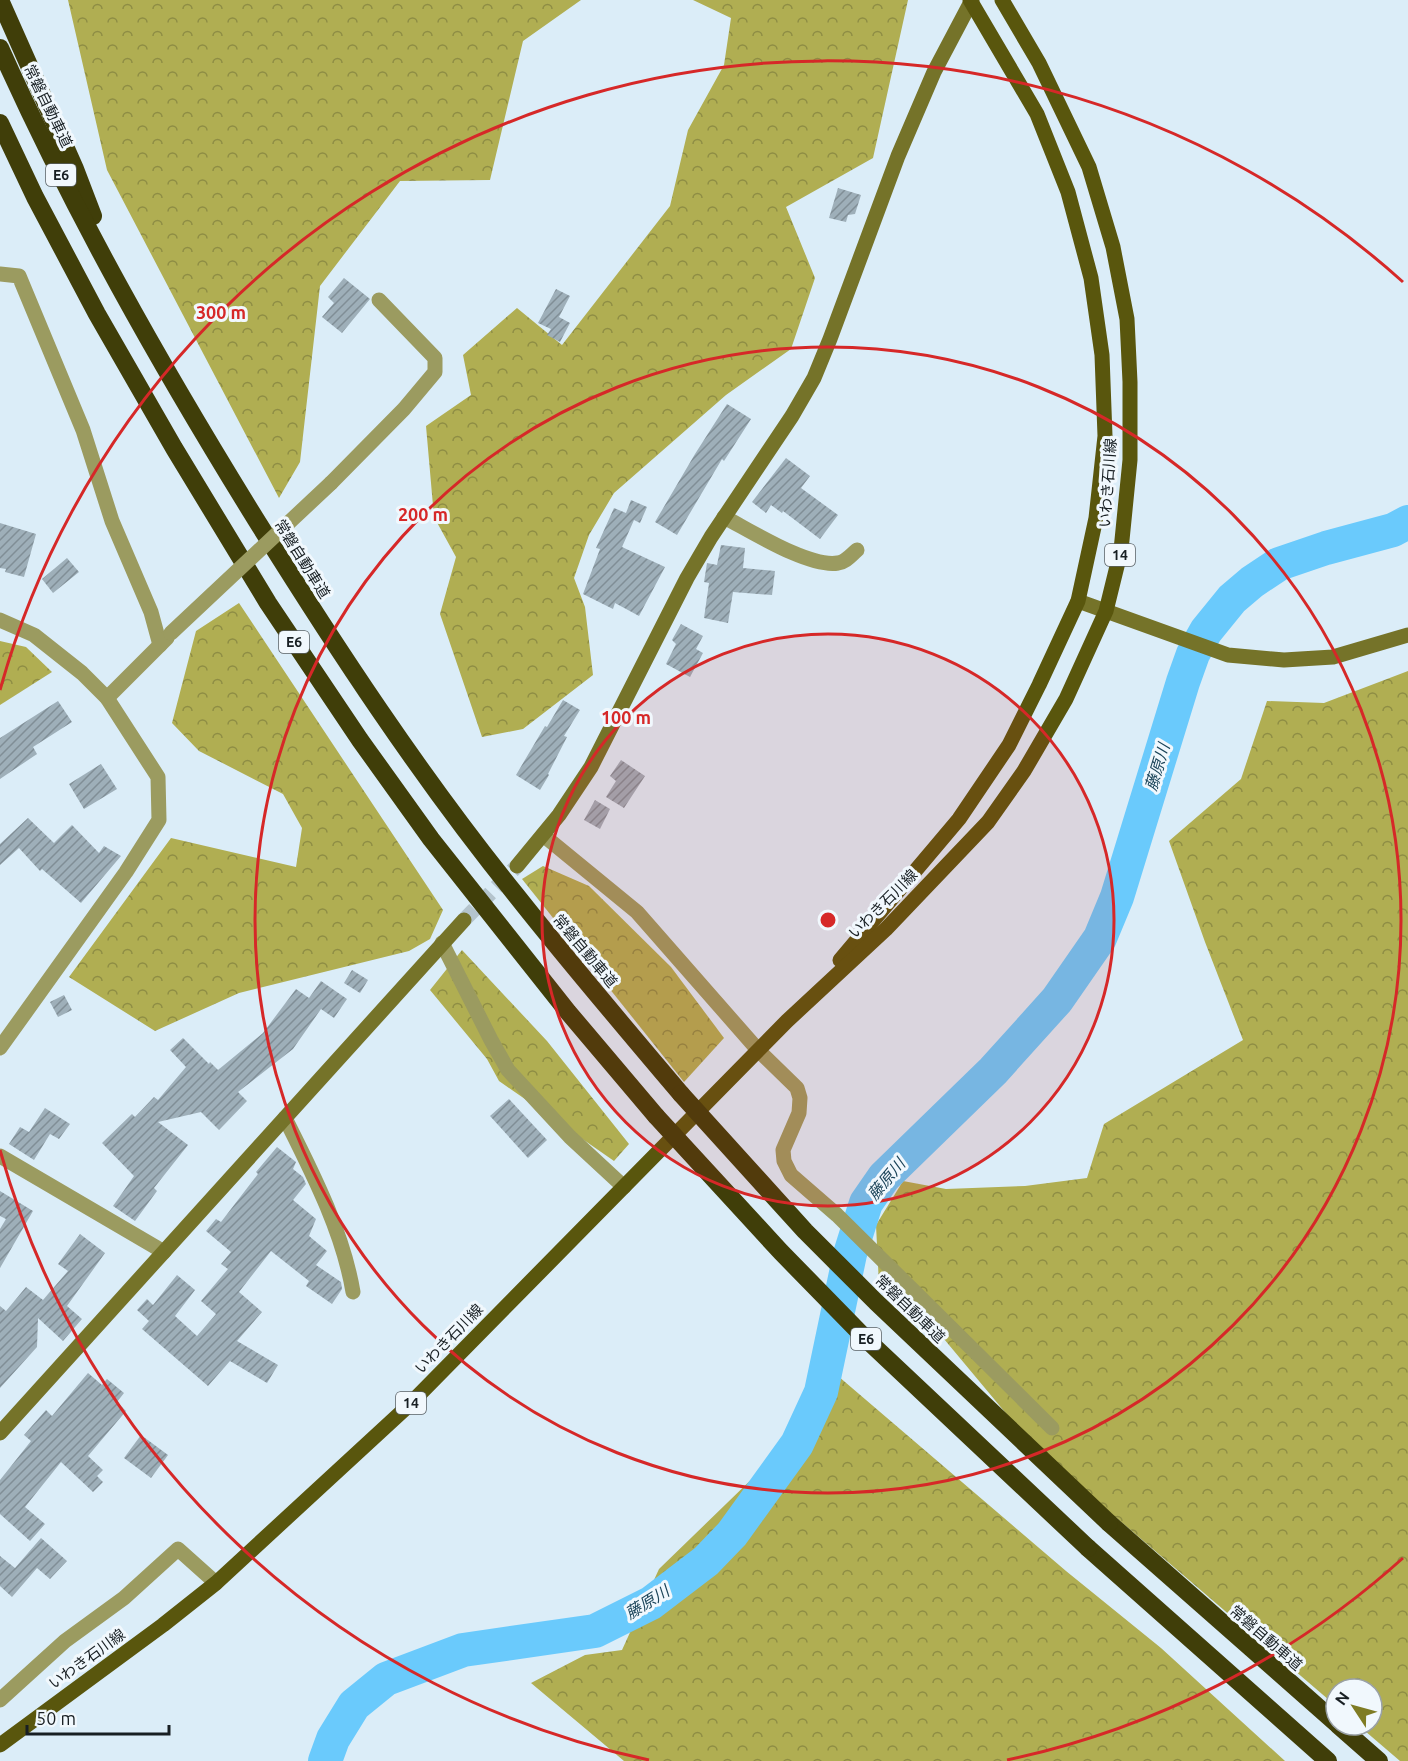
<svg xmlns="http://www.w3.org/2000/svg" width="1408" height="1761" font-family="Ubuntu,'Noto Sans JP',sans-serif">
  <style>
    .forest { fill: url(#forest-crowns) }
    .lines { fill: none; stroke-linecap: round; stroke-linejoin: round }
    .river { stroke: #6acafc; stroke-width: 34 }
    .building { fill: url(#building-hatch) }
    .secondary-tunnel { stroke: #b4c4cd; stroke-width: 15; stroke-dasharray: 15 8; stroke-linecap: butt }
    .street { stroke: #9b9b60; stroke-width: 15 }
    .secondary { stroke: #757329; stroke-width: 15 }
    .primary { stroke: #59560d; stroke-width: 15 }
    .highway { stroke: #403e09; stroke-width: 18 }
    .street-bridge { stroke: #9b9b60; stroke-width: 15 }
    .highway-bridge { stroke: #403e09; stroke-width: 18 }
    .ring { fill: none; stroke: #d62828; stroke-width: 3 }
    .labels { text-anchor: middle; stroke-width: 6; stroke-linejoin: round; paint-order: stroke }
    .shield { fill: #f1f8fd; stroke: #596064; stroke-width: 1.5 }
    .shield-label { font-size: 14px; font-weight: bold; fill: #181f23 }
    .street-label { font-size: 15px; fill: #181f23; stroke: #f1f8fd }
    .water-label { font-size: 16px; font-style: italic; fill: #1b4459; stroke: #f1f8fd }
    .centre { fill: #d62828; stroke: #f1f8fd; stroke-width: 3 }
    .ring-label { font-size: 18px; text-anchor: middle; font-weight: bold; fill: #d62828; stroke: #f1f8fd; stroke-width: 6; stroke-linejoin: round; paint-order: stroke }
  </style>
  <defs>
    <pattern id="forest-crowns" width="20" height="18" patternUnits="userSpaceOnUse" patternTransform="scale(1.5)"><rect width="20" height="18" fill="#b0ae52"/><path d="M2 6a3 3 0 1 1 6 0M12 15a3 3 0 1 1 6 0" fill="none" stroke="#8e8d44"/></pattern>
    <pattern id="building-hatch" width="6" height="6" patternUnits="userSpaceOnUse" patternTransform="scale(1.5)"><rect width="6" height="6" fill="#9eafb9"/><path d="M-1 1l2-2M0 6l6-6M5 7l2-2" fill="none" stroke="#808e96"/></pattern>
  </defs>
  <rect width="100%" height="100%" fill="#dbedf8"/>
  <g class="forest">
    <path d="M 68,0 L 581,0 L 523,41 L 490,180 L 400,181 L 320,286 L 300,462 L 279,498 L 107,170 Z"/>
    <path d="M 693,0 L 908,0 L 873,158 L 786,207 L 815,278 L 791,349 L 726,395 L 614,493 L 589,535 L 574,578 L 585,607 L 593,675 L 523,729 L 482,737 L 440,614 L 456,557 L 434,517 L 426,426 L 471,395 L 463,355 L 517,308 L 562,345 L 670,206 L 688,130 L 724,65 L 731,18 Z"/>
    <path d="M 239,603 L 443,910 L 430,939 L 409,951 L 239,993 L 155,1031 L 69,977 L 171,838 L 296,867 L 302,828 L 283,794 L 199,751 L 172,723 L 196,631 Z"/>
    <path d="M 0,641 L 26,647 L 52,672 L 0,705 Z"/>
    <path d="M 1408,671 L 1408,1761 L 1400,1761 L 1358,1725 L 1372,1725 L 1372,1689 L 1336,1689 L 1336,1706 L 1035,1448 L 934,1327 L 879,1285 L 876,1225 L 903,1181 L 946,1189 L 1025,1186 L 1087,1178 L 1104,1124 L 1243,1040 L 1205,942 L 1169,841 L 1241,779 L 1267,701 L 1324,703 Z"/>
    <path d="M 543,866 L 589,886 L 671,967 L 724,1038 L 684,1082 L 522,879 Z"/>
    <path d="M 462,950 L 547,1041 L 629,1144 L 614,1161 L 499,1081 L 487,1059 L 430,990 Z"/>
    <path d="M 838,1376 L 1066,1571 L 1161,1648 L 1285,1761 L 624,1761 L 531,1683 L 585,1655 L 622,1650 L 659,1569 L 760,1471 Z"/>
  </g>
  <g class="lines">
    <path class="river" d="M 325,1761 L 333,1739 L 354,1705 L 386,1679 L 463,1650 L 595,1631 L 651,1603 L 706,1561 L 732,1534 L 797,1444 L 821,1392 L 850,1254 L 866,1203 L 884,1177 L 993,1071 L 1057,1000 L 1100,938 L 1117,897 L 1183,682 L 1193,654 L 1206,631 L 1232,599 L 1252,582 L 1279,564 L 1326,548 L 1393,530 L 1408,522"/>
  </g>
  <g class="building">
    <path d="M 838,188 L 861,195 L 855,214 L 848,215 L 846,222 L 829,218 Z"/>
    <path d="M 344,278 L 370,299 L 342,333 L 322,317 L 334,303 L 328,297 Z"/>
    <path d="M 556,289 L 570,296 L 559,317 L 570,323 L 560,342 L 547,335 L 551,329 L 538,323 Z"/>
    <path d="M 727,404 L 751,419 L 724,461 L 722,459 L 677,535 L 655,522 L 695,454 Z"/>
    <path d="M 786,458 L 810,476 L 801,488 L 838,515 L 820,539 L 783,511 L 782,513 L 771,505 L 766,513 L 752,502 Z"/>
    <path d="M 631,500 L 647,507 L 640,523 L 634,520 L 622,547 L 665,567 L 639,616 L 615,603 L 613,609 L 583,594 L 600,549 L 596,548 L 614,508 L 626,513 Z"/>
    <path d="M 0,523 L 36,534 L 24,577 L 5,572 L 6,569 L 0,568 Z"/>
    <path d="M 721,545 L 745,548 L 743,568 L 775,571 L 772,595 L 733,592 L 728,623 L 704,618 L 709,583 L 704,582 L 707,563 L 717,565 Z"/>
    <path d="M 67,558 L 79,572 L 53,593 L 42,579 Z"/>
    <path d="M 681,624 L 703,636 L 696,649 L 703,653 L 690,677 L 666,664 L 676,644 L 672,640 Z"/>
    <path d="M 563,700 L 580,710 L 564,736 L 567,737 L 548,774 L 549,775 L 540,790 L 516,775 L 545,726 L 547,727 Z"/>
    <path d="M 58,701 L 72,722 L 33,747 L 37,754 L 0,779 L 0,738 Z"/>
    <path d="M 621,760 L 645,776 L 624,808 L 606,797 L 616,781 L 610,776 Z"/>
    <path d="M 101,764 L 117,789 L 84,809 L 69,784 Z"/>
    <path d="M 595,800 L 610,809 L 600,829 L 584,820 Z"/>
    <path d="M 28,818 L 54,843 L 72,825 L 99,853 L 104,846 L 121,856 L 81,903 L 42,869 L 40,871 L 19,848 L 0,865 L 0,844 Z"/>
    <path d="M 352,970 L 368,980 L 360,993 L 344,983 Z"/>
    <path d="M 321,981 L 347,999 L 334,1018 L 321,1009 L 293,1049 L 238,1092 L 247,1101 L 219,1130 L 201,1112 L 158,1122 L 188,1145 L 154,1188 L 157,1191 L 135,1221 L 113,1206 L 134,1176 L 102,1143 L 132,1114 L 135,1117 L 154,1097 L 158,1100 L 186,1067 L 170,1050 L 183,1038 L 209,1064 L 210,1062 L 218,1070 L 263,1033 L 296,989 L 309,998 Z"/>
    <path d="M 64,995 L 72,1010 L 58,1017 L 50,1002 Z"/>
    <path d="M 509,1099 L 547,1140 L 528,1158 L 490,1116 Z"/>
    <path d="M 45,1108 L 70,1124 L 59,1139 L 50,1134 L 34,1160 L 9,1144 L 20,1127 L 29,1132 Z"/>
    <path d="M 277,1147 L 296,1162 L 293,1169 L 303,1177 L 306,1184 L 293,1200 L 316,1219 L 309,1236 L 327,1251 L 316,1265 L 341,1282 L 342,1289 L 332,1304 L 306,1286 L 309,1281 L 271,1251 L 239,1292 L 262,1312 L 237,1341 L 278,1365 L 267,1383 L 230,1361 L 208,1386 L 142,1329 L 149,1321 L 137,1310 L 147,1299 L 153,1305 L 177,1275 L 195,1290 L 175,1316 L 197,1336 L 216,1314 L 201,1301 L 228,1269 L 221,1264 L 231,1252 L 206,1231 L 216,1219 L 221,1222 L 258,1174 L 256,1172 Z"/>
    <path d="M 0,1191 L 33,1211 L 0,1268 L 0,1229 L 6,1219 L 0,1216 Z"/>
    <path d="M 80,1234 L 105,1253 L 67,1306 L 82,1319 L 63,1341 L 38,1318 L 37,1347 L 0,1388 L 0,1306 L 6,1311 L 26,1287 L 43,1300 L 68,1271 L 58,1264 Z"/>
    <path d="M 88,1373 L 102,1385 L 107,1379 L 124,1393 L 117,1402 L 126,1411 L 88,1456 L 103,1470 L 97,1476 L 103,1482 L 93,1492 L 61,1462 L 25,1507 L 45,1524 L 30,1541 L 0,1514 L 0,1480 L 31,1441 L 24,1435 L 46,1410 L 52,1416 Z"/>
    <path d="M 141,1435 L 168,1455 L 151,1478 L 124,1458 Z"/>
    <path d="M 41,1538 L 67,1561 L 50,1579 L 37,1568 L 12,1597 L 0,1586 L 0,1556 L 15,1568 Z"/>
  </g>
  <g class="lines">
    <path class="secondary-tunnel" d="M 464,920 L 517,866"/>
    <g class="street">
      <path d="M 0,274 L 19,276 L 83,430 L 112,521 L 151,612 L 160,645"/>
      <path d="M 331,483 L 404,409 L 435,372 L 435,358 L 379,300"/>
      <path d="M 724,517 C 751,531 809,568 838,563 C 846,562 851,555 857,550"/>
      <path d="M 0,620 L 34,635 L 82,673 L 107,698 L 158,777 L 159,820 L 126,872 L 0,1048"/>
      <path d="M 107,698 L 167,638"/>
      <path d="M 543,835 L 637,912 L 758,1050 L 797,1088 L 800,1098 L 799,1113 L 783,1150 L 784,1161 L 791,1175 L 837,1215 L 1052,1428"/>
      <path d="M 442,943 L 491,1040 L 508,1070 L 570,1137 L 624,1187"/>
      <path d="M 285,1118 C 312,1172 343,1232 353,1292"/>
      <path d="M 0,1156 L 164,1252"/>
      <path d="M 0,1700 L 65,1641 L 124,1598 L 178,1549 L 216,1583"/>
    </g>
    <g class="secondary">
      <path d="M 1078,601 L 1228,655 L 1284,660 L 1333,657 L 1408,635"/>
      <path d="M 517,866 L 559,815 L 591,767 L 687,578 L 711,537 L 792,416 L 814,378 L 830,339 L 898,156 L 934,72 L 972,0"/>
      <path d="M 0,1433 L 464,920"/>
    </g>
    <g class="primary">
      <path d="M 840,960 L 959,819 L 1009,745 L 1039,685 L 1078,601 L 1096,518 L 1105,436 L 1102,355 L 1091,278 L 1068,192 L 1037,114 L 970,0"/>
      <path d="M 0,1745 L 163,1625 L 216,1583 L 407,1407 L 787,1021 L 886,929 L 988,822 L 1024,771 L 1066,699 L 1106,611 L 1121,550 L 1130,460 L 1130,382 L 1127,319 L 1113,247 L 1089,167 L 1039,63 L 1002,0"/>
    </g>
    <g class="highway">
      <path d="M 0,0 L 75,169 L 93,216"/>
      <path d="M 0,48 C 73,211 161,366 255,518 C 336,648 420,776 516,895 C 569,962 625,1028 681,1094"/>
      <path d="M 0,123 L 35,197 L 97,314 L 174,448 L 268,603 L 360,740 L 431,839 L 568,1012 L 656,1116"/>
      <path d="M 1109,1523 L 1336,1723"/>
      <path d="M 1088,1548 L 1328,1761"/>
      <path d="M 1338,1725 L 1379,1761"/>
    </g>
    <path class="street-bridge" d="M 171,633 L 331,483"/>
    <g class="highway-bridge">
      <path d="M 681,1094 L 805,1231 L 876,1302 L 1109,1523"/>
      <path d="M 656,1116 L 781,1252 L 866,1339 L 1088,1548"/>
    </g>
  </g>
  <circle cx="828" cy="920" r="286" fill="#d62828" fill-opacity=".12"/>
  <g class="ring">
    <circle cx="828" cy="920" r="286"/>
    <circle cx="828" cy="920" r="573"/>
    <path d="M1403 1558A859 859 0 0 1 1007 1760M649 1760A859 859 0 0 1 0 1150M0 690A859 859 0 0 1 1403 282"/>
  </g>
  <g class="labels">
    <g class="shield">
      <rect x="46" y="164" width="30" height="22" rx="4.5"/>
      <rect x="1105" y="544" width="30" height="22" rx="4.5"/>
      <rect x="279" y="631" width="30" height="22" rx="4.5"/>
      <rect x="851" y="1328" width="30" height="22" rx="4.5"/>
      <rect x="396" y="1392" width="30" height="22" rx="4.5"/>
    </g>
    <g class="shield-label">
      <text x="61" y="180">E6</text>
      <text x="1120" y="560">14</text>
      <text x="294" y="647">E6</text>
      <text x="866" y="1344">E6</text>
      <text x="411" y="1408">14</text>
    </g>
    <g class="street-label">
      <text transform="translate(48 106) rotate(64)" y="5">常磐自動車道</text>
      <text transform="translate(1108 483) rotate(-86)" y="5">いわき石川線</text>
      <text transform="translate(302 559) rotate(58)" y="5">常磐自動車道</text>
      <text transform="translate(883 904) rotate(-45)" y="5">いわき石川線</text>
      <text transform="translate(585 951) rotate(50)" y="5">常磐自動車道</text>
      <text transform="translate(910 1309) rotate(44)" y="5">常磐自動車道</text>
      <text transform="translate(449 1339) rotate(-46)" y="5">いわき石川線</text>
      <text transform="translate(1266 1638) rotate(41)" y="5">常磐自動車道</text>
      <text transform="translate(87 1659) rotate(-36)" y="5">いわき石川線</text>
    </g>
    <g class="water-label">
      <text transform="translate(1157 767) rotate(-73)" y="6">藤原川</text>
      <text transform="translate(886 1179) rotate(-50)" y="6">藤原川</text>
      <text transform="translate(647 1602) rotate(-32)" y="6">藤原川</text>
    </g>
  </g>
  <circle cx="828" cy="920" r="9" class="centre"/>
  <g class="ring-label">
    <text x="221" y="319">300 m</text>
    <text x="423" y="521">200 m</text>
    <text x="626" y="724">100 m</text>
  </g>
  <g transform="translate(1354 1707) rotate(306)"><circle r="28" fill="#f1f8fd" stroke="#9aa1a6" stroke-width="1.5"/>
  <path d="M0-4.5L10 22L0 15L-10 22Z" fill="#7f7c24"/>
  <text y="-9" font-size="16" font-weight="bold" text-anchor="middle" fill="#181f23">N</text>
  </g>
  <path d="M27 1725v9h142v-9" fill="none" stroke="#181f23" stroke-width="3"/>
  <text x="36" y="1725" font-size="18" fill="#181f23" stroke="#f1f8fd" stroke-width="4.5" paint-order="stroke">50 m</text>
</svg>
